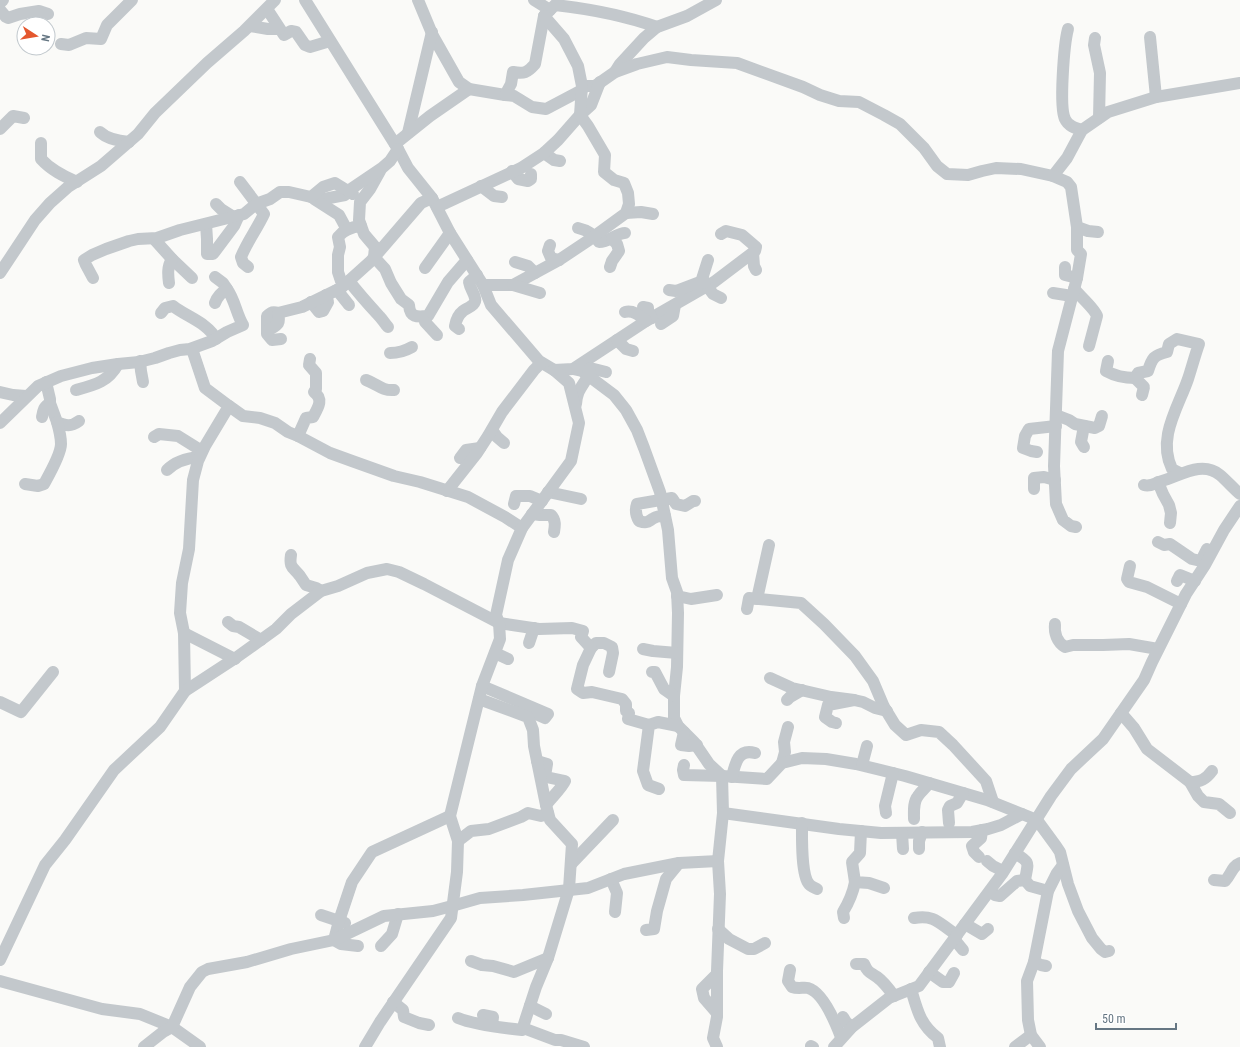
<svg xmlns="http://www.w3.org/2000/svg" width="1240" height="1047" font-family="'Roboto Condensed',sans-serif">
  <style>
    .lines { fill: none; stroke-linecap: round; stroke-linejoin: round }
    .minor { stroke: #c3c8cc; stroke-width: 12 }
  </style>
  <rect width="100%" height="100%" fill="#fafaf8"/>
  <g class="lines">
    <g class="minor">
      <path d="M 305,0 L 398,149 L 408,168 L 432,198 L 450,233 L 483,285 L 491,305 L 539,361 L 554,370 L 573,369 L 646,321 L 714,282 L 755,251 L 756,247 L 742,235 L 726,231 L 721,234"/>
      <path d="M 418,0 L 433,36 L 459,82 L 469,89 L 505,95 L 511,84 L 513,72 C 524,74 527,73 535,64 L 544,16 L 555,5 C 591,9 623,15 657,27"/>
      <path d="M 534,0 L 550,10"/>
      <path d="M 0,3 L 3,0"/>
      <path d="M 267,9 L 284,35 L 291,31 L 296,32 L 305,45 L 310,47 L 330,41"/>
      <path d="M 0,10 L 6,17 L 8,18 L 20,14 L 39,11 L 48,14"/>
      <path d="M 250,26 L 268,29 L 279,29"/>
      <path d="M 1068,29 C 1064,44 1059,107 1065,119 C 1068,126 1075,128 1082,130"/>
      <path d="M 1150,37 L 1156,97"/>
      <path d="M 1095,38 L 1094,45 L 1100,73 L 1099,118"/>
      <path d="M 61,44 L 69,45 L 86,38 L 101,39 L 107,25 L 132,0"/>
      <path d="M 615,72 L 620,64 L 644,38 L 657,27 L 687,16 L 716,0"/>
      <path d="M 582,86 L 595,86 L 615,72 L 637,64 L 667,57 L 691,60 L 737,63 L 803,87 L 820,95 L 839,101 L 859,102 L 884,115 L 900,124 L 924,148 L 937,166 L 947,174 L 968,175 L 982,171 L 996,168 L 1021,169 L 1053,176 L 1067,158 L 1082,130 L 1108,112 L 1156,97 L 1240,83"/>
      <path d="M 505,95 L 514,96 L 532,107 L 546,109 L 582,90"/>
      <path d="M 0,129 L 13,116 L 24,118"/>
      <path d="M 100,132 C 107,139 119,141 129,142"/>
      <path d="M 408,133 L 432,32"/>
      <path d="M 41,143 L 41,159 C 51,170 63,176 77,182"/>
      <path d="M 395,144 L 430,116 L 469,89"/>
      <path d="M 544,153 L 554,160 L 560,161"/>
      <path d="M 380,171 L 370,189 L 360,202 L 359,220 L 364,234 L 375,247 L 374,257 L 385,269 L 391,283 L 401,299 L 409,305 C 410,318 417,317 428,316 L 448,282 L 467,260"/>
      <path d="M 512,171 L 518,179 L 528,181 L 531,179 L 531,174"/>
      <path d="M 1053,176 L 1067,182 L 1071,187 L 1077,227 L 1088,231 L 1098,232"/>
      <path d="M 240,182 L 264,214 C 257,229 247,242 241,257 L 243,263 L 248,267"/>
      <path d="M 481,186 L 494,196 L 502,197"/>
      <path d="M 311,197 L 324,199 L 345,195 L 348,191 L 353,194"/>
      <path d="M 314,199 L 339,215 L 346,228 L 348,229"/>
      <path d="M 216,204 L 221,209 L 232,216"/>
      <path d="M 437,207 L 521,168 L 544,153 L 558,140 L 580,115 L 591,105 L 600,82"/>
      <path d="M 626,213 L 641,212 L 653,214"/>
      <path d="M 206,224 L 207,239 L 207,254 L 213,254 L 234,226 L 239,215"/>
      <path d="M 578,228 C 587,230 594,234 599,242 C 609,242 617,233 625,233"/>
      <path d="M 154,239 L 172,259 L 192,278"/>
      <path d="M 550,245 L 548,251 L 551,258 L 559,260"/>
      <path d="M 753,253 L 754,266 L 756,270"/>
      <path d="M 708,260 L 702,279 L 713,294 L 721,298"/>
      <path d="M 515,262 L 528,266 L 535,273"/>
      <path d="M 610,267 L 612,261 L 619,251 L 617,244 L 612,239"/>
      <path d="M 1065,267 L 1065,275 L 1077,278"/>
      <path d="M 425,268 L 450,233"/>
      <path d="M 0,273 L 35,220 L 50,203 L 68,187 L 101,166 L 138,134 L 155,113 L 207,63 L 244,31 L 275,0"/>
      <path d="M 215,277 L 223,283 L 227,289"/>
      <path d="M 93,278 L 86,265 L 84,260 L 92,255 L 106,249 L 129,241 L 138,239 L 157,238 L 180,230 L 244,214 L 256,204 L 270,199 L 280,192 L 289,192 L 311,197 L 323,187 L 335,183 L 348,191 L 382,168 L 390,161 L 398,149"/>
      <path d="M 349,281 C 359,294 369,305 380,317 C 383,320 385,324 388,327"/>
      <path d="M 169,283 C 168,275 167,267 172,259"/>
      <path d="M 347,283 L 341,281 L 338,272 L 338,255 L 340,247 L 338,237 C 344,229 352,227 361,226"/>
      <path d="M 483,285 L 513,285 L 559,260 L 589,240 L 626,213 L 629,204 L 628,193 L 624,183 L 614,180 L 604,172 L 605,155 L 588,126 L 580,115 L 582,86 L 578,66 L 564,39 L 544,16"/>
      <path d="M 513,285 L 540,293"/>
      <path d="M 1074,289 C 1080,296 1095,309 1097,316 L 1089,346"/>
      <path d="M 337,290 L 349,305"/>
      <path d="M 669,290 L 676,291 L 697,283 L 705,282"/>
      <path d="M 1053,293 L 1072,296"/>
      <path d="M 311,302 L 319,312 L 323,311 L 328,302 L 326,295"/>
      <path d="M 643,307 L 648,308 L 648,312 L 652,318"/>
      <path d="M 625,312 C 634,310 640,316 646,321"/>
      <path d="M 161,313 L 165,308 L 173,306 C 187,317 208,323 216,339"/>
      <path d="M 278,313 C 272,311 271,313 267,316 L 267,334 L 272,340 L 281,339"/>
      <path d="M 425,322 L 437,335"/>
      <path d="M 661,324 L 673,316 L 675,305"/>
      <path d="M 459,329 L 455,326 C 456,320 458,315 463,311 C 467,308 477,305 475,298 C 474,293 470,288 469,282 L 477,275"/>
      <path d="M 267,331 C 277,325 281,325 278,313 L 302,307 L 341,288 L 371,261 L 421,203 L 432,198"/>
      <path d="M 617,340 L 626,349 L 633,351"/>
      <path d="M 390,353 C 399,353 405,351 412,347"/>
      <path d="M 140,361 L 141,371 L 143,382"/>
      <path d="M 1108,361 L 1106,371 C 1115,376 1124,378 1135,378 L 1138,373 L 1148,371 C 1152,358 1154,355 1167,352 L 1169,344 L 1177,339 L 1199,344 C 1195,355 1192,367 1188,379 C 1178,408 1157,438 1172,469 L 1180,473"/>
      <path d="M 590,368 L 606,372"/>
      <path d="M 573,369 L 582,371 L 614,395 L 626,410 L 637,430 L 644,448 L 660,492 L 668,530 L 672,578 L 677,592 L 678,613 L 677,667 L 674,696 L 674,718 L 678,726 L 694,742 L 709,764 L 722,776 L 723,813 L 718,861 L 720,894 L 717,971 L 717,1017 L 713,1038 L 717,1047"/>
      <path d="M 1135,378 L 1144,387 L 1142,395"/>
      <path d="M 366,380 C 377,384 382,391 394,390"/>
      <path d="M 76,390 C 95,385 108,382 118,364"/>
      <path d="M 0,392 L 13,395 L 26,396"/>
      <path d="M 50,403 L 57,422 C 66,426 71,427 79,421"/>
      <path d="M 576,404 C 577,391 581,388 587,378 C 589,375 588,372 590,368"/>
      <path d="M 229,406 L 243,416 L 260,418 L 275,423 L 288,432 L 298,436 L 330,453 L 352,461 L 394,476 L 420,482 L 468,497 L 505,517 L 522,528"/>
      <path d="M 1056,415 L 1069,420 L 1075,424 L 1095,428 L 1099,426 L 1102,416"/>
      <path d="M 42,417 C 43,411 44,406 50,403 L 50,399 L 46,382"/>
      <path d="M 0,423 L 38,386 L 61,376 L 92,368 L 118,364 L 139,362 L 155,358 L 169,353 L 180,350 L 190,349 L 212,341 L 227,332 L 243,325 C 236,313 235,300 227,289 C 222,292 217,297 215,303"/>
      <path d="M 492,430 L 497,437 L 504,443"/>
      <path d="M 298,436 L 306,418 L 313,417 C 318,408 324,399 314,392 L 316,389 L 316,373 L 309,365 L 310,359"/>
      <path d="M 154,437 L 159,434 L 178,436 L 202,451"/>
      <path d="M 1084,447 L 1081,442 L 1084,426"/>
      <path d="M 1037,452 L 1031,451 L 1023,448 L 1025,436 L 1029,429 L 1056,426"/>
      <path d="M 460,458 L 466,450 L 480,448"/>
      <path d="M 167,470 C 176,461 187,458 199,457"/>
      <path d="M 1158,482 L 1163,494 L 1169,505 L 1171,513 L 1170,523"/>
      <path d="M 25,484 L 38,486 L 44,484 C 49,475 61,454 61,444 C 61,436 59,429 57,422"/>
      <path d="M 1144,485 C 1151,487 1155,483 1162,481 C 1180,476 1202,460 1220,475 C 1227,481 1233,488 1240,494"/>
      <path d="M 1034,489 L 1034,478 L 1044,477 L 1055,480"/>
      <path d="M 447,491 L 477,453 L 488,436 L 502,412 L 534,370 L 541,363"/>
      <path d="M 548,492 L 581,499"/>
      <path d="M 514,504 L 516,496 L 530,496 L 542,501"/>
      <path d="M 532,514 L 540,515 L 551,515 C 556,520 555,526 554,532"/>
      <path d="M 665,516 C 662,516 657,516 654,518 C 648,521 648,524 639,521 C 636,516 635,510 637,504 L 672,498 L 676,504 L 685,506 L 693,501 L 695,501"/>
      <path d="M 1076,527 L 1071,526 L 1063,520 L 1056,504 L 1054,466 L 1058,351 L 1077,278 L 1081,254 L 1077,250 L 1077,227"/>
      <path d="M 1158,542 L 1164,545 L 1170,544 L 1192,559 L 1201,561 L 1207,549"/>
      <path d="M 291,555 C 289,568 293,567 300,576 C 302,579 304,582 306,585 L 316,588 L 321,591"/>
      <path d="M 1130,566 L 1127,579 L 1129,582 L 1147,587 L 1181,604"/>
      <path d="M 1177,581 L 1180,575 L 1195,581"/>
      <path d="M 677,596 L 691,599 L 717,595"/>
      <path d="M 757,599 L 769,545"/>
      <path d="M 747,609 L 749,598 L 801,603 L 824,624 L 855,656 L 873,681 L 884,707 L 895,725 L 906,735 L 921,730 L 939,732 L 953,745 L 986,781 L 993,802"/>
      <path d="M 228,622 L 233,626 L 239,627 L 261,640"/>
      <path d="M 1055,624 C 1054,633 1057,642 1065,647 L 1073,645 L 1103,645 L 1129,644 L 1158,649"/>
      <path d="M 184,633 L 235,659"/>
      <path d="M 529,643 L 534,628"/>
      <path d="M 591,648 L 596,643 L 604,643 L 612,647 L 613,653 L 609,672"/>
      <path d="M 643,649 L 653,651 L 677,653"/>
      <path d="M 495,653 L 508,659"/>
      <path d="M 652,672 L 655,672 L 664,689 L 674,696"/>
      <path d="M 770,678 L 792,688 L 831,697 L 854,700"/>
      <path d="M 482,686 L 548,714 L 545,718 L 527,710"/>
      <path d="M 185,691 L 184,633 L 180,613 L 182,583 L 189,549 L 193,480 L 198,461 L 205,446 L 229,406 L 205,388 L 192,349"/>
      <path d="M 787,700 L 790,697 L 802,690"/>
      <path d="M 0,702 L 21,712 L 53,672"/>
      <path d="M 1121,713 L 1134,728 L 1147,749 L 1190,782 L 1198,796 L 1204,802 L 1219,804 L 1230,813"/>
      <path d="M 836,723 L 832,722 L 825,717 L 828,705 L 854,700 L 863,702 L 875,708 L 887,711"/>
      <path d="M 684,732 L 681,745 L 689,746 L 697,745"/>
      <path d="M 537,761 L 547,764 L 545,776 L 546,777 L 565,781 C 562,788 551,798 546,805"/>
      <path d="M 782,763 L 785,752 L 784,742 L 788,727"/>
      <path d="M 684,765 L 683,770 L 684,775 L 722,776 L 767,779 L 782,763 L 802,758 L 826,759 L 856,764 L 905,776 L 987,800 L 1022,814"/>
      <path d="M 862,765 L 867,746"/>
      <path d="M 732,777 C 735,764 738,748 755,753"/>
      <path d="M 1190,782 C 1201,782 1206,779 1212,771"/>
      <path d="M 659,789 L 648,785 L 643,771 L 649,725 L 658,722 L 678,726"/>
      <path d="M 723,813 L 839,829 L 881,833 L 972,832 L 988,829 L 1001,825 L 1022,814 L 1037,820 L 1056,846 L 1060,852 L 1068,884 L 1078,911 L 1092,938 L 1101,949 L 1105,952 L 1109,951"/>
      <path d="M 886,813 L 885,806 L 893,773"/>
      <path d="M 914,819 C 914,812 913,802 918,796 C 921,791 926,788 929,783"/>
      <path d="M 802,823 C 802,836 801,875 809,884 C 810,886 815,888 817,889"/>
      <path d="M 949,823 L 948,810 L 950,806 L 957,803 L 963,793"/>
      <path d="M 861,831 L 860,853 L 852,862 L 855,882 L 869,883 L 884,888"/>
      <path d="M 902,833 L 903,849"/>
      <path d="M 458,841 L 471,831 L 489,829 L 521,817 L 528,813 L 541,816 L 548,813"/>
      <path d="M 919,849 L 919,841 L 922,832"/>
      <path d="M 1015,853 C 1031,863 1028,862 1025,880 L 1030,886 L 1048,891"/>
      <path d="M 979,857 L 974,852 L 972,846 L 981,838 L 982,830"/>
      <path d="M 987,861 L 993,866 L 1003,871"/>
      <path d="M 571,864 L 613,820"/>
      <path d="M 611,879 L 617,893 L 615,912"/>
      <path d="M 1214,880 L 1225,881 C 1231,875 1232,866 1240,863"/>
      <path d="M 990,891 L 995,895 L 1000,896 L 1017,881 L 1025,880"/>
      <path d="M 321,915 L 345,923"/>
      <path d="M 844,918 L 843,912 C 849,902 853,893 855,882"/>
      <path d="M 914,918 C 936,914 940,925 957,935"/>
      <path d="M 965,924 L 982,934 L 988,929"/>
      <path d="M 718,929 L 729,939 L 748,949 L 754,949 L 765,943"/>
      <path d="M 646,930 L 654,929 L 657,911 L 666,879 L 679,863"/>
      <path d="M 954,939 L 963,950"/>
      <path d="M 334,940 L 339,921 L 352,882 L 372,852 L 450,816"/>
      <path d="M 334,940 L 341,944 L 358,946"/>
      <path d="M 381,946 L 392,934 L 398,914"/>
      <path d="M 0,960 L 45,865 L 65,840 L 114,770 L 160,727 L 185,691 L 237,657 L 276,629 L 291,614 L 321,591 L 338,586 L 367,573 L 387,569 L 399,572 L 424,584 L 499,623 L 539,629 L 572,628 L 583,631 L 581,637 L 591,648 L 583,665 L 577,689 L 583,693 L 592,692 L 622,699 L 626,704 L 626,711 L 629,713 L 628,719 L 649,725"/>
      <path d="M 471,961 L 482,965 L 493,966 L 514,972 L 548,958"/>
      <path d="M 1034,962 L 1041,965 L 1046,966"/>
      <path d="M 856,964 L 864,964 C 868,973 870,972 877,977 C 884,982 889,989 894,996"/>
      <path d="M 790,970 L 788,981 L 792,987 C 798,989 804,987 808,988 C 823,992 836,1024 841,1037"/>
      <path d="M 929,972 L 943,982 L 949,982 L 954,973"/>
      <path d="M 717,974 L 702,989 L 704,998 L 717,1013"/>
      <path d="M 0,981 L 102,1009 L 140,1014 L 172,1027 L 200,1047"/>
      <path d="M 911,989 C 917,1009 920,1025 938,1038 L 940,1047"/>
      <path d="M 393,1002 L 403,1010 L 404,1017 L 419,1023 L 429,1025"/>
      <path d="M 530,1006 L 546,1014"/>
      <path d="M 483,1015 L 493,1017 L 492,1025"/>
      <path d="M 843,1017 L 846,1022 L 852,1027"/>
      <path d="M 458,1018 C 475,1025 503,1028 522,1030 L 536,987 L 548,958 L 569,889 L 572,844 L 550,820 L 546,805 L 534,746 L 533,730 L 528,717 L 479,699"/>
      <path d="M 523,1028 L 555,1040 L 561,1040 L 584,1047"/>
      <path d="M 811,1046 L 813,1047"/>
      <path d="M 144,1047 L 163,1032 L 172,1027 L 190,987 L 202,972 L 208,969 L 247,962 L 291,949 L 334,940 L 384,916 L 433,911 L 452,906 L 480,898 L 523,895 L 588,888 L 624,874 L 679,863 L 718,861"/>
      <path d="M 365,1047 L 380,1022 L 451,918 L 457,872 L 458,841 L 450,816 L 482,686 L 500,639 L 499,623 L 496,615 L 508,560 L 522,528 L 571,461 L 579,423 L 569,383 L 554,370"/>
      <path d="M 834,1047 L 852,1027 L 889,998 L 919,986 L 965,924 L 1002,874 L 1051,796 L 1071,769 L 1103,739 L 1144,680 L 1152,662 L 1186,594 L 1205,565 L 1224,530 L 1240,506"/>
      <path d="M 1015,1047 L 1031,1035"/>
      <path d="M 1040,1047 L 1031,1035 L 1028,1020 L 1027,981 L 1034,962 L 1048,891 L 1057,873 L 1063,865"/>
    </g>
  </g>
  <g transform="translate(36 36) rotate(102)"><circle r="19" fill="#ffffff" stroke="#c1c8cd"/>
  <path d="M0-3L7 15L0 10L-7 15Z" fill="#e4572e"/>
  <text y="-6" font-size="11" font-weight="bold" text-anchor="middle" fill="#657683">N</text>
  </g>
  <path d="M1096 1023v6h80v-6" fill="none" stroke="#657683" stroke-width="2"/>
  <text x="1102" y="1023" font-size="12" fill="#657683" stroke="#ffffff" stroke-width="3" paint-order="stroke">50 m</text>
</svg>
